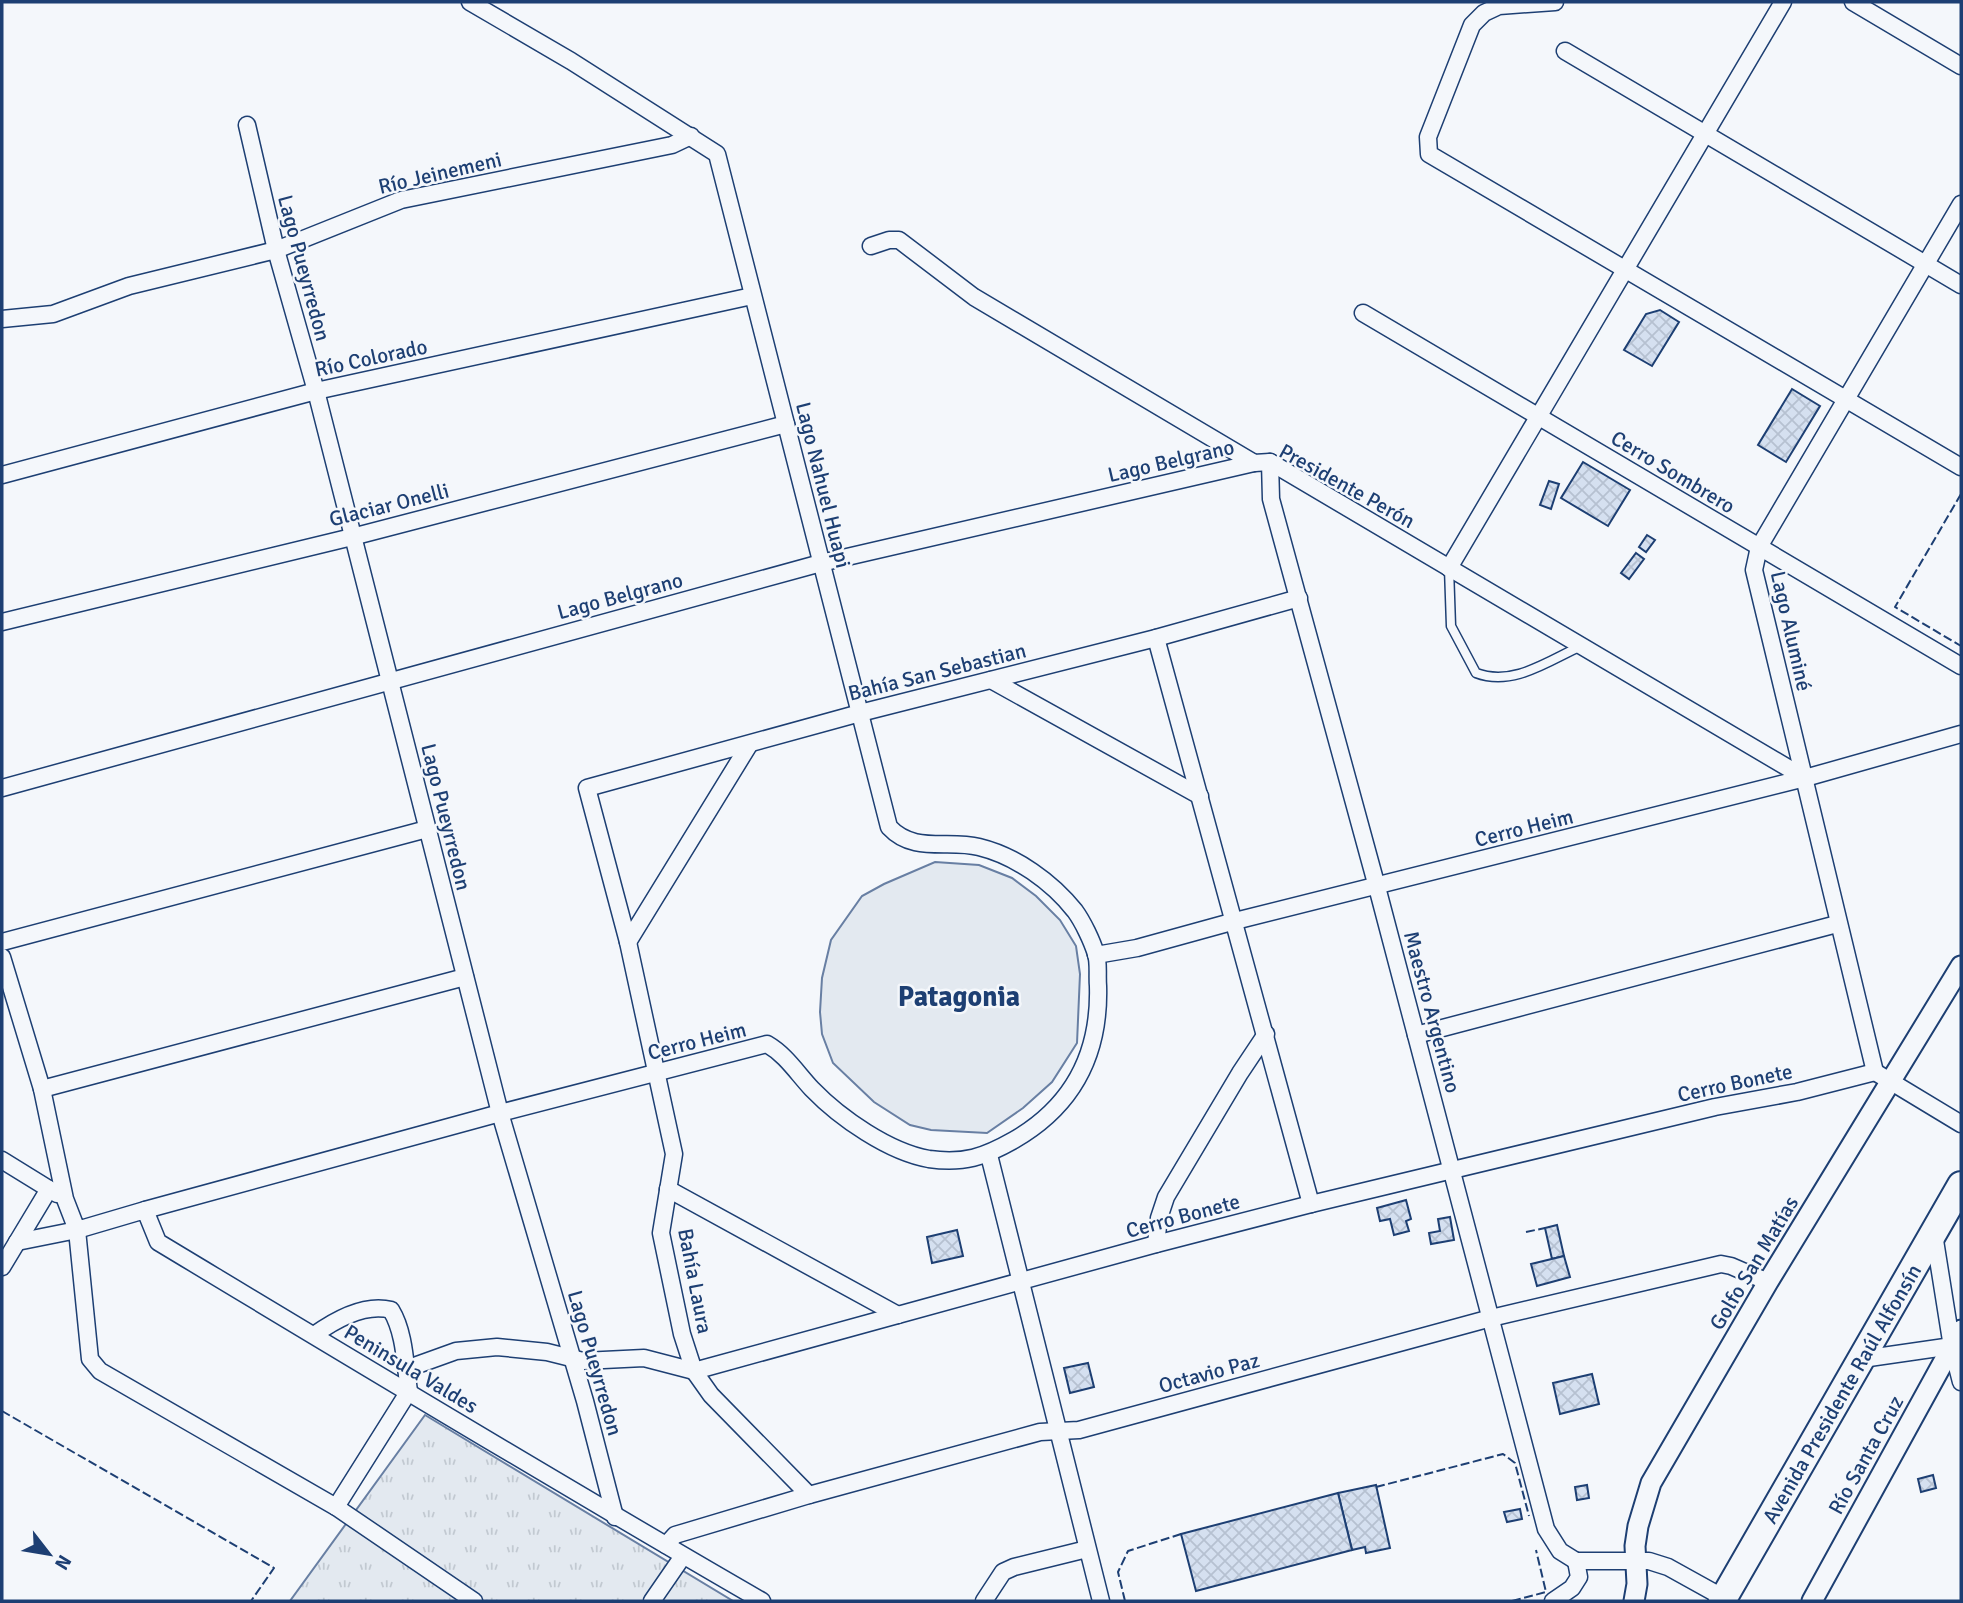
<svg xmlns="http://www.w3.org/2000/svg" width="1963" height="1603" font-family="Signika,sans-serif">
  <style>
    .grass { fill: url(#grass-tufts); stroke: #687fa3; stroke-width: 2 }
    .park { fill: #e3e9f0; stroke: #687fa3; stroke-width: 2 }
    .building { fill: url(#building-cross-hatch); stroke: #1d3f73; stroke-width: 2 }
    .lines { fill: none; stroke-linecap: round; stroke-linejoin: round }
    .service-casing { stroke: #1d3f73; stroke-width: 11 }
    .minor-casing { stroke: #1d3f73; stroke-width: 19 }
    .tertiary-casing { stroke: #1d3f73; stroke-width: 23 }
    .trunk-casing { stroke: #1d3f73; stroke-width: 30 }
    .service { stroke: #f4f7fb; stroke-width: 8 }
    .minor { stroke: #f4f7fb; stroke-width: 16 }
    .tertiary { stroke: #f4f7fb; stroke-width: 19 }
    .trunk { stroke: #f4f7fb; stroke-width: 26 }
    .fence { stroke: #1d3f73; stroke-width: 2; stroke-dasharray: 9 3.5; stroke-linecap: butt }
    .labels { text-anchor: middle; stroke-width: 5; stroke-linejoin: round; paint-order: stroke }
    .street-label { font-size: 21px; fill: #1d3f73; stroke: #f4f7fb }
    .district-label { font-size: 28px; font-weight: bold; fill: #1d3f73; stroke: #f4f7fb }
  </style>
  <defs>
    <pattern id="grass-tufts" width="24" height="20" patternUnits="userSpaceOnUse" patternTransform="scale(1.75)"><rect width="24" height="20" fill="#e3e9f0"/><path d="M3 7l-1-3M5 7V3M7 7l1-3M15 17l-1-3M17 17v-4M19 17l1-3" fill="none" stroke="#c2c9d1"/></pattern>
    <pattern id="building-cross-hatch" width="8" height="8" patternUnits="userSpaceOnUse" patternTransform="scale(1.75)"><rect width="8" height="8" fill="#d5e0f0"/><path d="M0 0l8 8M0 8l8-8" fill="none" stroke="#b6c1d1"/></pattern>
  </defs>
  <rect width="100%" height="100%" fill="#f4f7fb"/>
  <path class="grass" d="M 425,1415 L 733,1601 L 290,1601 Z"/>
  <path class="park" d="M 935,862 L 979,865 L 1012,878 L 1036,896 L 1060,920 L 1076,946 L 1080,974 L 1077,1043 L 1052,1082 L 1023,1108 L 987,1133 L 931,1130 L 910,1125 L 874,1102 L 833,1063 L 822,1034 L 820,1012 L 822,978 L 831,940 L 862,896 L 884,884 Z"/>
  <g class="building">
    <path d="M 1660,310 L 1679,322 L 1652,366 L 1624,350 L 1646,314 Z"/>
    <path d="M 1792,389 L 1820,406 L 1786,462 L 1758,445 Z"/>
    <path d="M 1583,462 L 1630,490 L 1608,526 L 1561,498 Z"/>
    <path d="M 1549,481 L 1559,484 L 1551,509 L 1540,505 Z"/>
    <path d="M 1647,535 L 1655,540 L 1646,552 L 1639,547 Z"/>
    <path d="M 1636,553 L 1644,559 L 1629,579 L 1621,573 Z"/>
    <path d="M 1406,1200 L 1411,1219 L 1406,1221 L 1409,1231 L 1394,1235 L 1390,1219 L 1380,1221 L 1377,1208 Z"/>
    <path d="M 1450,1217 L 1454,1240 L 1431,1244 L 1429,1233 L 1440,1231 L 1438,1219 Z"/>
    <path d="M 1557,1225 L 1564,1256 L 1552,1259 L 1545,1228 Z"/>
    <path d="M 957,1230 L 963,1256 L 932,1263 L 927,1237 Z"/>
    <path d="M 1564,1256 L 1570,1277 L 1537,1286 L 1531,1264 Z"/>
    <path d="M 1088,1363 L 1094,1387 L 1070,1393 L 1064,1368 Z"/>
    <path d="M 1592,1374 L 1599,1404 L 1560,1414 L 1553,1383 Z"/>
    <path d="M 1933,1475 L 1936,1488 L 1921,1492 L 1918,1479 Z"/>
    <path d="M 1376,1485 L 1390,1548 L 1366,1553 L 1365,1547 L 1352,1550 L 1338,1493 Z"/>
    <path d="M 1587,1485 L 1589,1498 L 1577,1500 L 1575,1487 Z"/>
    <path d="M 1338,1493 L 1352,1550 L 1196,1591 L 1181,1534 Z"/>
    <path d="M 1520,1509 L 1522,1519 L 1507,1522 L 1504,1512 Z"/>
  </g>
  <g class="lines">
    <defs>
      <path id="service" d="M 1449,568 L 1451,626 L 1476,673 C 1513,687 1548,661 1581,646"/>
      <g id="minor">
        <path d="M 1555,2 L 1499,6 L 1484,13 L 1472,25 L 1428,137 L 1429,154 L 1961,467"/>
        <path d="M 1853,2 L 1961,66"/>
        <path d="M 1565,51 L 1961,285"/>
        <path d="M 247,125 L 276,250 L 316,391 L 500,1113 L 585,1401 L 615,1517"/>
        <path d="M 871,246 L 889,240 L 899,240 L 974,297 L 1254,463 L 1270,462 L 1805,778"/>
        <path d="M 1363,313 L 1961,666"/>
        <path d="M 2,319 L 53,314 L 129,286 L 276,250 L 401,200 L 672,145 L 691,136"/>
        <path d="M 1270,462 L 1271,499 L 1377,887 L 1546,1529 L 1560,1551 L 1576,1561"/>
        <path d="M 2,475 L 316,391 L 752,296"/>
        <path d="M 1449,568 L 1783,2"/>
        <path d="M 2,622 L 352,537 L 786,424"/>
        <path d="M 1156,638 L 1311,1204"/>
        <path d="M 991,680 L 1200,796"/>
        <path d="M 2,788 L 821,563 L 1254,463"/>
        <path d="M 2,942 L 427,829"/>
        <path d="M 628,942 L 749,745"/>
        <path d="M 1096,955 L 1137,948 L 1235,921 L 1805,778 L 1961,734"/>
        <path d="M 2,957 L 42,1089 L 65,1199 L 77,1230 L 145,1210 L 158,1242 C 359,1363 559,1484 762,1601"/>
        <path d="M 1416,1035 L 1837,924"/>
        <path d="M 1875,1072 L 1754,570 L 1759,547 L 1961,204"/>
        <path d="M 42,1089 L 465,977"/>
        <path d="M 989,1155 L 1101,1601"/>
        <path d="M 2,1160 L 57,1194"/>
        <path d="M 668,1189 L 898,1315"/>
        <path d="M 145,1210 L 500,1113 L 767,1044 C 786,1055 797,1073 812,1089 C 840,1118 889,1152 929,1159 C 964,1164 984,1157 1014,1140 C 1073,1106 1100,1054 1098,986 C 1097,976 1099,963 1096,954 C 1092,941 1083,922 1075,911 C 1052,882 1016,856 979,847 C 948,839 914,854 889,827 L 717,154 L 571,61 L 470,2"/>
        <path d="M 1934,1234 L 1952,1347 L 1961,1382"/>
        <path d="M 17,1242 L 77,1230 L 90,1359 L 100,1371 L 336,1507 L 474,1601"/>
        <path d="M 1156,1244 L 1159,1218 L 1166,1197 L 1240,1073 L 1266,1034"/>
        <path d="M 2,1267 L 49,1189"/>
        <path d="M 314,1335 C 335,1320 365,1303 391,1310 C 405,1333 405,1365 409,1391 L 336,1507"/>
        <path d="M 1862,1359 L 1959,1345"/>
        <path d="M 406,1369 L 456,1351 L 497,1347 L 547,1352 L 583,1361 L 644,1358 L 694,1371 L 1156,1244 L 1311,1204 L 1715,1107 L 1797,1092 L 1875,1072 L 1961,1124"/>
        <path d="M 809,1495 L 711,1395 L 694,1371 L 682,1334 L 661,1233 L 674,1154 L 628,942 L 587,788 L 860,713 L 1156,638 L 1299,598"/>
        <path d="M 666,1545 L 675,1535 L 809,1495 L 1040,1432 L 1079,1430 L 1491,1318 L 1721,1264 L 1731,1266 L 1768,1282"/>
        <path d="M 1576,1561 L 1649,1561 L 1668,1567 L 1724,1598"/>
        <path d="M 652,1601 L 683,1556"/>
        <path d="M 984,1601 L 1003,1572 L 1014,1567 L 1087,1549"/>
        <path d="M 1553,1601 L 1572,1588 L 1579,1577 L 1576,1561"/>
      </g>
      <g id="tertiary">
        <path d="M 1634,1601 L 1637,1584 L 1635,1546 L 1638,1526 L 1651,1483 L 1768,1282 L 1961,966"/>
        <path d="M 1812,1601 L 1961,1330"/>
      </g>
      <path id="trunk" d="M 1722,1601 L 1961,1185"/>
    </defs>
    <use href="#service" class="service-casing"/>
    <use href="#minor" class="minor-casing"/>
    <use href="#tertiary" class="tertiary-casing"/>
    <use href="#trunk" class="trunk-casing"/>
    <use href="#service" class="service"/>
    <use href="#minor" class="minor"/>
    <use href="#tertiary" class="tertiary"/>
    <use href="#trunk" class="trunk"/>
    <g class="fence">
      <path d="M 1961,494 L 1895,607 L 1961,646"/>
      <path d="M 1526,1232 L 1545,1228"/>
      <path d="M 2,1411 L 274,1568 L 251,1601"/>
      <path d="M 1376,1487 L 1503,1454 L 1515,1463 L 1529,1516"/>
      <path d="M 1125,1601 L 1118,1572 L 1128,1551 L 1181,1534"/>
      <path d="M 1512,1601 L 1546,1592 L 1536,1550"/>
    </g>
  </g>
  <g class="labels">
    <g class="street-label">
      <text transform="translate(440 173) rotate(-13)" y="7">Río Jeinemeni</text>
      <text transform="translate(304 268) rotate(75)" y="7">Lago Pueyrredon</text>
      <text transform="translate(371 358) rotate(-12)" y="7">Río Colorado</text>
      <text transform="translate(1171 461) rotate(-13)" y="7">Lago Belgrano</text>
      <text transform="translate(1673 472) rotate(31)" y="7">Cerro Sombrero</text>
      <text transform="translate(823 485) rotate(76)" y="7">Lago Nahuel Huapi</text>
      <text transform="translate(1347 486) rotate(29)" y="7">Presidente Perón</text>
      <text transform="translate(389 505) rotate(-14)" y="7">Glaciar Onelli</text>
      <text transform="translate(620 596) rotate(-15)" y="7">Lago Belgrano</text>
      <text transform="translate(1791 631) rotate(77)" y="7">Lago Aluminé</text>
      <text transform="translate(937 672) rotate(-14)" y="7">Bahía San Sebastian</text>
      <text transform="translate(446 817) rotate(76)" y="7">Lago Pueyrredon</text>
      <text transform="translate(1524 828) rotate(-14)" y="7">Cerro Heim</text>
      <text transform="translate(1432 1012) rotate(75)" y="7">Maestro Argentino</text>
      <text transform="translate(697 1041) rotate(-14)" y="7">Cerro Heim</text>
      <text transform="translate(1735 1083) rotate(-12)" y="7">Cerro Bonete</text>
      <text transform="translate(1183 1216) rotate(-15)" y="7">Cerro Bonete</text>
      <text transform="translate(1754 1263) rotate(-59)" y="7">Golfo San Matías</text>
      <text transform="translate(695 1281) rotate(79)" y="7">Bahía Laura</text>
      <text transform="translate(595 1363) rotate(74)" y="7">Lago Pueyrredon</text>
      <text transform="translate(411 1369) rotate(31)" y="7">Peninsula Valdes</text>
      <text transform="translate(1209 1373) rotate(-15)" y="7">Octavio Paz</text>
      <text transform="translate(1842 1394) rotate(-60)" y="7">Avenida Presidente Raúl Alfonsín</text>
      <text transform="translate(1866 1455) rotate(-61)" y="7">Río Santa Cruz</text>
    </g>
    <g class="district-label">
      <text x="959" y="1006">Patagonia</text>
    </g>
  </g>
  <rect width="1963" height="1603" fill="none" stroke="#1d3f73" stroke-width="7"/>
  <g transform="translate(49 1554) rotate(121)" stroke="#f4f7fb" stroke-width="5" paint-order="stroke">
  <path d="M0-5L12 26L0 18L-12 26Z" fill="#1d3f73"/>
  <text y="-10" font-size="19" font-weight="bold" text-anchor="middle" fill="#1d3f73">N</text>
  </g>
</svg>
